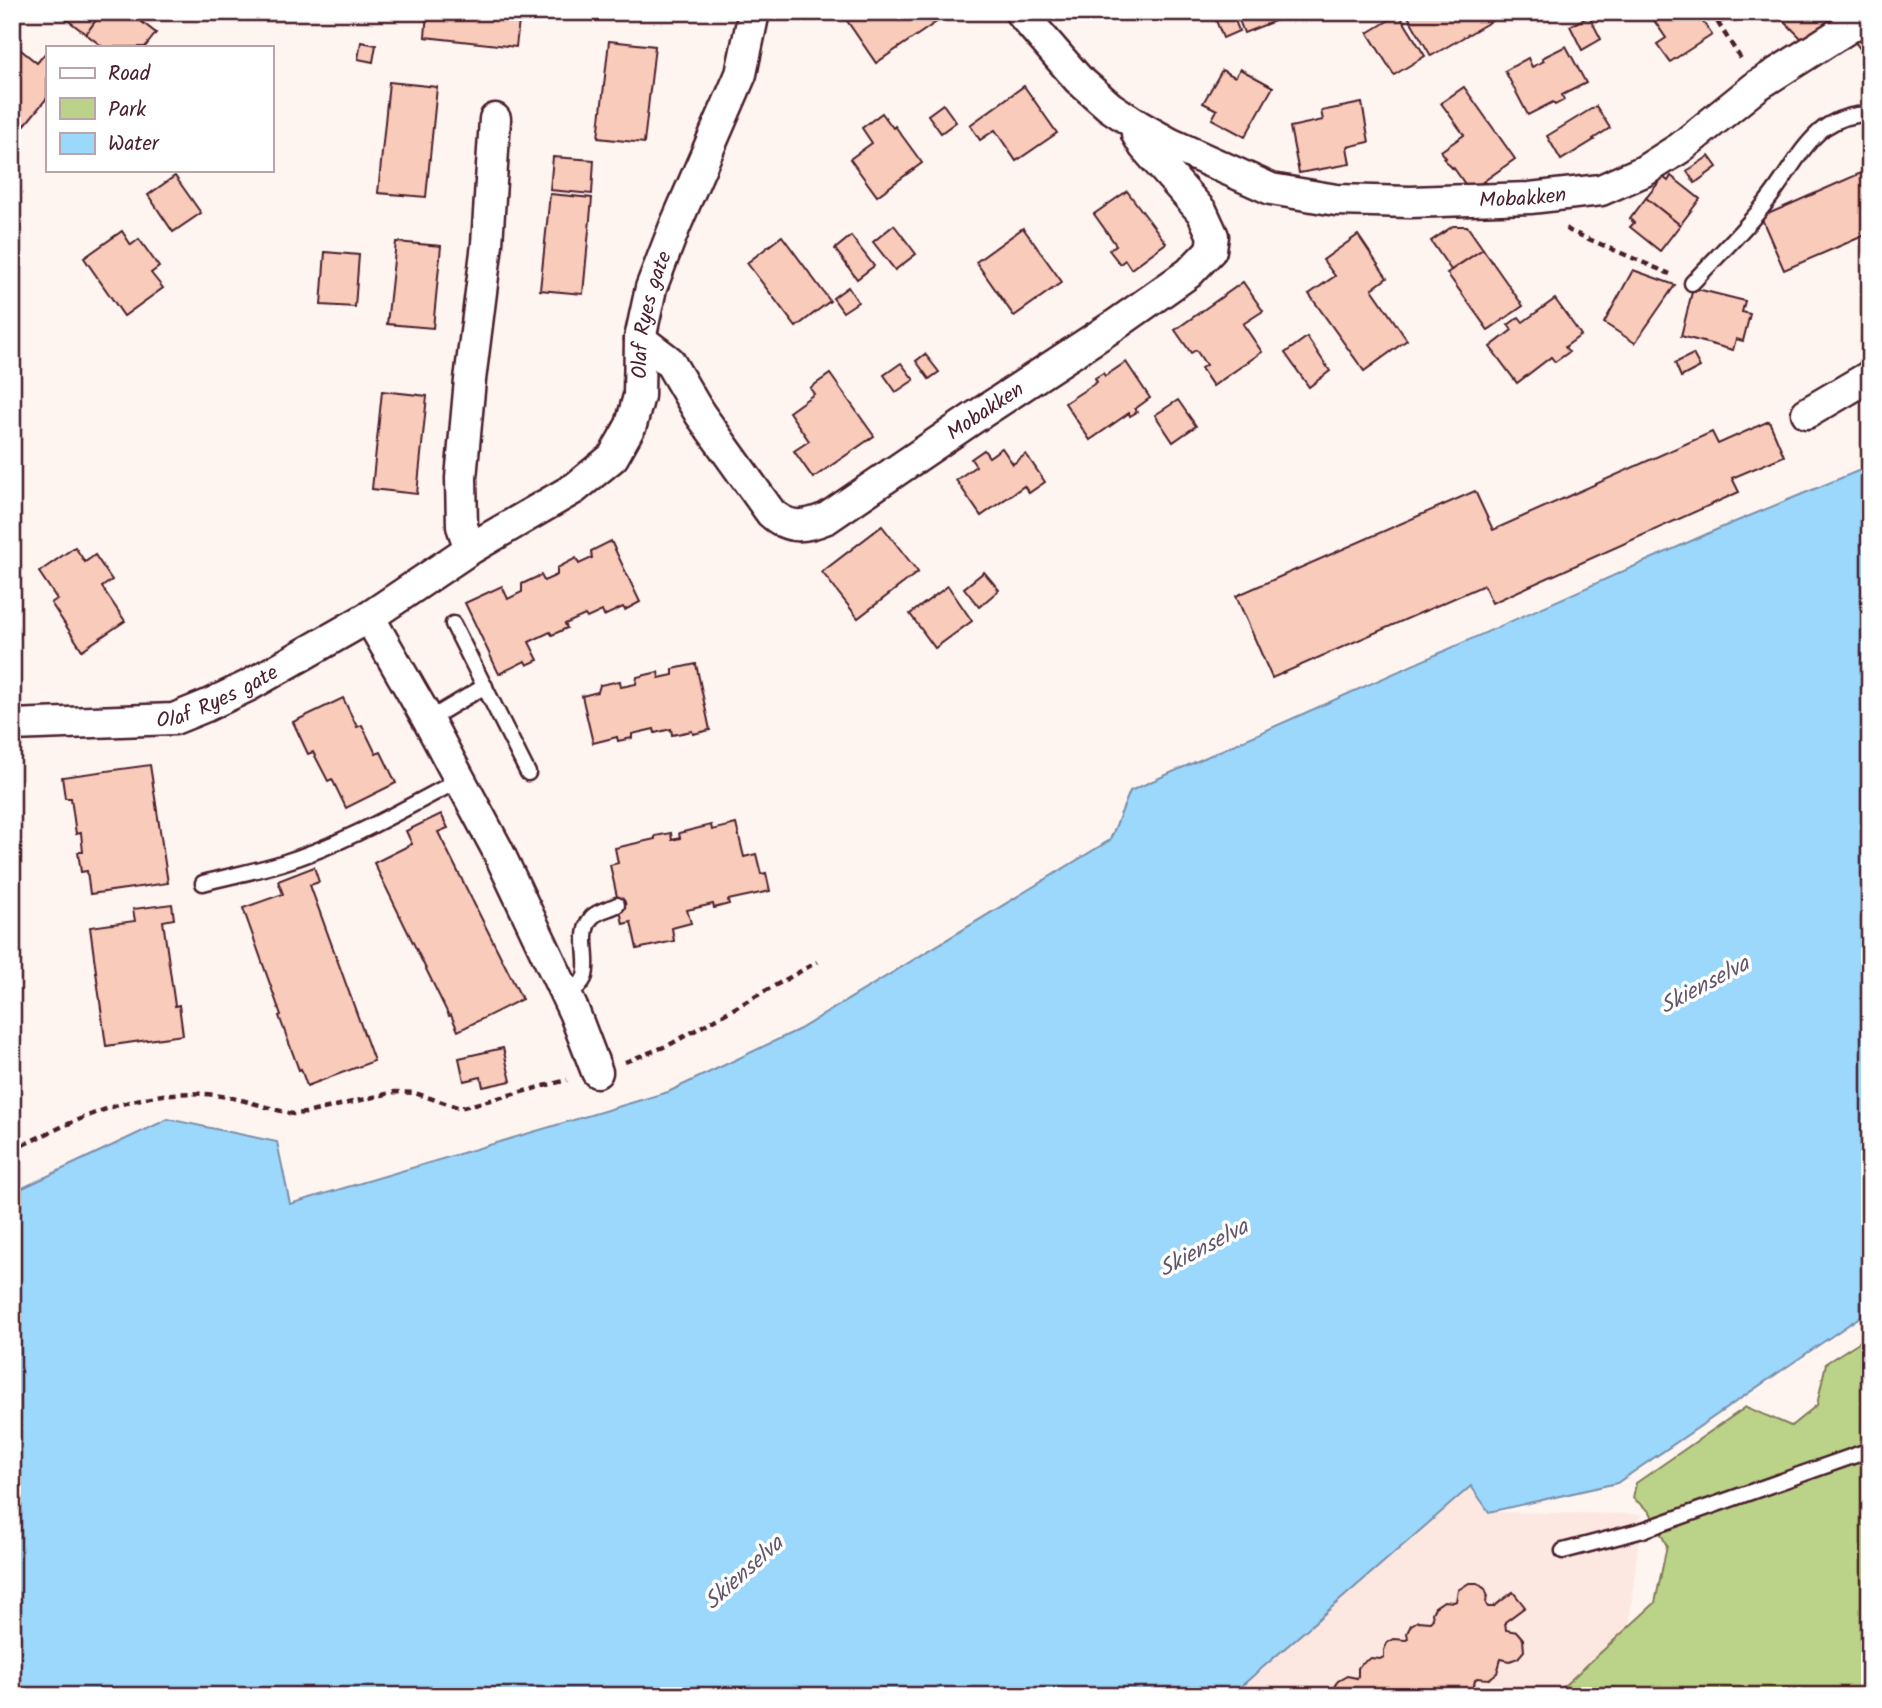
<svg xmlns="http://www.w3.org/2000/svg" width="1882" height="1708" font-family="Kalam,sans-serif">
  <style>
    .built { fill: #fce8e1 }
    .green { fill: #bbd389; stroke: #82795a; stroke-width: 2 }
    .water { fill: #9bd8fc; stroke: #7b8ea8; stroke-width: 2 }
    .building { fill: #f9cbbb; stroke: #4a1f2b; stroke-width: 2 }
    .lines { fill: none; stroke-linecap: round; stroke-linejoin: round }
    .lane-casing { stroke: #4a1f2b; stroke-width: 19 }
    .street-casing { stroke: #4a1f2b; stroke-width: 35 }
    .path { stroke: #4a1f2b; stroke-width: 4.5; stroke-dasharray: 7 5; stroke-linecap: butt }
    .lane { stroke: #fff; stroke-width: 14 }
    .street { stroke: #fff; stroke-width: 30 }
    .labels { text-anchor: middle; stroke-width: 7; stroke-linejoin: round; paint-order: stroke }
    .street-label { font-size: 21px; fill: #4a1f2b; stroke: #fff }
    .water-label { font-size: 23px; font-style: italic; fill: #62566a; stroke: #fff }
  </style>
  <rect width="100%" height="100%" fill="#fef5f1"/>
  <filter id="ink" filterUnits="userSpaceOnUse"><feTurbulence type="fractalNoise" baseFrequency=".0143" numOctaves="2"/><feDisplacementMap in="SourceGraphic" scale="14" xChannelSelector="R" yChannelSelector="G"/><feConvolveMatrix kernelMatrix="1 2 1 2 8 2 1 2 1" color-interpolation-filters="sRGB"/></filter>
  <g filter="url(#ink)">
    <path class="built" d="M 1472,1486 L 1489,1512 L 1641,1514 L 1628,1637 L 1672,1696 L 1230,1696 Z"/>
    <path class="green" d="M 1870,1335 L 1870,1696 L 1553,1696 L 1655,1603 L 1667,1546 L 1650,1512 L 1633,1498 L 1636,1483 L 1746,1407 L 1791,1426 L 1817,1405 L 1826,1363 Z"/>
    <path class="water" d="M 1870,466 L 1870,1310 L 1617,1483 L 1489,1512 L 1471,1486 L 1230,1696 L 12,1696 L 12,1193 L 168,1119 L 277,1142 L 290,1204 L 668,1092 L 800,1029 L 1110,840 L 1130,791 L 1718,529 Z"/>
    <g class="building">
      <path d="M 57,12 L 102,12 L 86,34 Z"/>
      <path d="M 102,12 L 129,12 L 156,33 L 145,47 L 103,47 L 86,34 Z"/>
      <path d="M 427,12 L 520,12 L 516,47 L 425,37 Z"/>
      <path d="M 841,12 L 937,12 L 941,19 L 876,63 Z"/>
      <path d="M 1228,12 L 1232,12 L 1239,31 L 1223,38 L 1215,18 Z"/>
      <path d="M 1236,12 L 1278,12 L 1280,19 L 1244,33 Z"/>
      <path d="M 1407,12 L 1507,12 L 1431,56 L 1406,13 Z"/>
      <path d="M 1650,12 L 1696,12 L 1712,35 L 1670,62 L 1657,44 L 1666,38 L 1649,13 Z"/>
      <path d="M 1720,12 L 1748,12 L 1722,22 Z"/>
      <path d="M 1786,12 L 1838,12 L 1807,44 L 1780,17 Z"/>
      <path d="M 1399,14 L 1425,56 L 1394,75 L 1368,33 Z"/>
      <path d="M 1589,16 L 1601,39 L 1582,50 L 1570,26 Z"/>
      <path d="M 1870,28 L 1870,62 L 1852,38 Z"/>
      <path d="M 609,41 L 655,46 L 644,143 L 598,138 Z"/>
      <path d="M 361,42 L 376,45 L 373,62 L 358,59 Z"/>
      <path d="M 16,46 L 37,63 L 47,51 L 47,98 L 24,126 L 12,116 L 12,51 Z"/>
      <path d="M 1566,46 L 1586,83 L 1562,95 L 1564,100 L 1555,105 L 1553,102 L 1528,115 L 1505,71 L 1528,58 L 1532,67 L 1544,61 L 1542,58 Z"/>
      <path d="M 1240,69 L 1273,87 L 1245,137 L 1212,119 L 1217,110 L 1203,103 L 1222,70 L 1235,77 Z"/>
      <path d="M 389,82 L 437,87 L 426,197 L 378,193 Z"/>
      <path d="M 1024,86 L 1057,133 L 1016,161 L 995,130 L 980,140 L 970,125 Z"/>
      <path d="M 1464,87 L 1515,159 L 1470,191 L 1453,167 L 1452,168 L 1444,159 L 1446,158 L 1441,151 L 1464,135 L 1441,103 Z"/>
      <path d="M 1362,103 L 1369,142 L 1347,147 L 1350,164 L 1299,173 L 1290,127 L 1323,120 L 1321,111 Z"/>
      <path d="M 943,104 L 956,122 L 941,133 L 928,115 Z"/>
      <path d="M 1596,106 L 1610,128 L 1593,139 L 1594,140 L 1561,160 L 1547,136 Z"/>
      <path d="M 882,113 L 893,128 L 895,126 L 922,163 L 877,196 L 850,159 L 872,143 L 862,128 Z"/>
      <path d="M 1709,156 L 1717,167 L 1695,183 L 1687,171 Z"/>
      <path d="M 553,157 L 594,160 L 592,194 L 550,190 Z"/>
      <path d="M 1870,161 L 1870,233 L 1784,270 L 1761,217 L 1868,170 L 1865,163 Z"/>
      <path d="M 175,176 L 201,213 L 173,232 L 148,195 Z"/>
      <path d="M 1671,176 L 1700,199 L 1680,225 L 1646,198 L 1663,177 L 1668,181 Z"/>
      <path d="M 1127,191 L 1166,243 L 1131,269 L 1125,260 L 1120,264 L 1109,250 L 1116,245 L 1094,214 Z"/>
      <path d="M 550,194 L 592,198 L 583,294 L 540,290 Z"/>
      <path d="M 1646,198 L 1680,225 L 1660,251 L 1630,227 L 1634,223 L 1630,219 Z"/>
      <path d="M 894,225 L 916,254 L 895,270 L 873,242 Z"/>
      <path d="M 1453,226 L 1467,226 L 1483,249 L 1451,270 L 1431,241 Z"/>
      <path d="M 1023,228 L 1062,282 L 1014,316 L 976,262 Z"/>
      <path d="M 122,231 L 131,245 L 139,239 L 159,267 L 151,273 L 163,288 L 124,316 L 84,258 Z"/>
      <path d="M 1358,235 L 1387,278 L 1372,289 L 1407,340 L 1364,371 L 1309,294 L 1335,276 L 1323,260 Z"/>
      <path d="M 782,236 L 830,301 L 796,327 L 747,263 Z"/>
      <path d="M 851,236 L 874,266 L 857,279 L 835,249 Z"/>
      <path d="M 396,242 L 441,246 L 433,328 L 387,324 Z"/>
      <path d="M 1483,249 L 1523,306 L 1488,330 L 1447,273 Z"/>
      <path d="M 325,252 L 359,255 L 355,307 L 321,305 Z"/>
      <path d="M 1633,270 L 1675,285 L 1635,343 L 1604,323 Z"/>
      <path d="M 1243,282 L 1263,311 L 1243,324 L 1262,352 L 1213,386 L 1201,368 L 1206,365 L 1196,350 L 1191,353 L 1175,330 Z"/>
      <path d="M 848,287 L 858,302 L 843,312 L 833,298 Z"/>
      <path d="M 1693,288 L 1745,301 L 1742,312 L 1750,314 L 1743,341 L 1736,339 L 1733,350 L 1681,336 Z"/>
      <path d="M 1555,299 L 1581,335 L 1565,347 L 1569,352 L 1555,362 L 1551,357 L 1517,383 L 1490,347 L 1512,330 L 1508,325 L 1519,317 L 1523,322 Z"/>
      <path d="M 1307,337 L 1330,371 L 1309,387 L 1285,353 Z"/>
      <path d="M 925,354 L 939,372 L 929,379 L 916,361 Z"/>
      <path d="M 1693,354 L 1700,367 L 1681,377 L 1675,363 Z"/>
      <path d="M 1126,362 L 1150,398 L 1135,409 L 1137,412 L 1130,416 L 1129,413 L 1090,440 L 1065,403 L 1097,382 L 1095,378 L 1103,373 L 1105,376 Z"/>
      <path d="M 901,363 L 914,380 L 896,392 L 884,375 Z"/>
      <path d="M 830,374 L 874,436 L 813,478 L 794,451 L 809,441 L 789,412 L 814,394 L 810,388 Z"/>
      <path d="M 382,391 L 427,396 L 417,494 L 372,489 Z"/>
      <path d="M 1178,400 L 1196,426 L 1173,442 L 1155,415 Z"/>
      <path d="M 1769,421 L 1784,456 L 1732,478 L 1739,492 L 1492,603 L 1484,585 L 1272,678 L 1236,596 L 1475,491 L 1493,530 L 1712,432 L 1718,444 Z"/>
      <path d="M 1002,448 L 1013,464 L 1026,454 L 1045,482 L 1029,493 L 1024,486 L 981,516 L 956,480 L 976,466 L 971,459 L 984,450 L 989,457 Z"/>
      <path d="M 882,526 L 918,572 L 858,618 L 822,572 Z"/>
      <path d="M 611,541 L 640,602 L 625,610 L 623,607 L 604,616 L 602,611 L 587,618 L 585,615 L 565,624 L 567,628 L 552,635 L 550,632 L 529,642 L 538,660 L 527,665 L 525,661 L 499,674 L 465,603 L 502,586 L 508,599 L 522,592 L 522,584 L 541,575 L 544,581 L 557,575 L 557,568 L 576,558 L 579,564 L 592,558 L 591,551 Z"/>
      <path d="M 75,547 L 85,562 L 95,555 L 112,580 L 102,587 L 125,621 L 82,650 L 51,603 L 57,599 L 39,572 Z"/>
      <path d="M 984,572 L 999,590 L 979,607 L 964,588 Z"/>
      <path d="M 948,586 L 972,621 L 935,648 L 910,614 Z"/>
      <path d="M 696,664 L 710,730 L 693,734 L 692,731 L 672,735 L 671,729 L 655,733 L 654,729 L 632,734 L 632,738 L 618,741 L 617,737 L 593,743 L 582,696 L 598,692 L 600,685 L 620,681 L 621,687 L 636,684 L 637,677 L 658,672 L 659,678 L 673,675 L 673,669 Z"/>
      <path d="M 343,698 L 357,727 L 362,725 L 376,754 L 381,752 L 396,783 L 346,808 L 332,779 L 328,781 L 313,752 L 308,754 L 293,722 Z"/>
      <path d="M 150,765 L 168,883 L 90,894 L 87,871 L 81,872 L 78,852 L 83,852 L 81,833 L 76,834 L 71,798 L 65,798 L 62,777 Z"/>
      <path d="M 441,814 L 448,828 L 438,832 L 522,999 L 458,1031 L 451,1015 L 449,1016 L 374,863 L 412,844 L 406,831 Z"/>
      <path d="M 736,824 L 744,857 L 756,854 L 761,874 L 766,873 L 770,891 L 728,900 L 729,904 L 714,908 L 713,904 L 687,910 L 691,923 L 672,928 L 674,941 L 637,949 L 631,922 L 623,924 L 610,865 L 618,863 L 615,848 L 655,839 L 655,836 L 671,833 L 672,840 L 680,838 L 679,833 L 711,825 L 712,830 Z"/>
      <path d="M 314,867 L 319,882 L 310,885 L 374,1061 L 307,1086 L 301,1069 L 299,1070 L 279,1016 L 281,1015 L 243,908 L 283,894 L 278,881 Z"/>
      <path d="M 172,904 L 174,919 L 163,921 L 175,1006 L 179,1005 L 183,1035 L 106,1046 L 90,927 L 135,921 L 133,909 Z"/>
      <path d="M 503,1048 L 511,1081 L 483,1087 L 481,1077 L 464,1081 L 459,1058 Z"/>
      <path d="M 1469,1583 L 1477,1583 L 1485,1589 L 1487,1594 L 1486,1604 L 1488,1607 L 1493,1607 L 1513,1592 L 1525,1607 L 1505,1622 L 1506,1630 L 1517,1632 L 1523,1639 L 1524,1651 L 1518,1658 L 1510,1661 L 1501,1659 L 1497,1673 L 1489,1679 L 1477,1678 L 1475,1680 L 1473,1690 L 1469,1696 L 1333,1696 L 1335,1685 L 1338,1681 L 1347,1676 L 1357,1678 L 1358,1676 L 1358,1668 L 1362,1663 L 1371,1658 L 1380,1659 L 1384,1657 L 1384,1650 L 1387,1643 L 1394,1639 L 1406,1640 L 1408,1639 L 1407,1633 L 1411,1625 L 1418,1621 L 1430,1622 L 1433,1619 L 1432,1613 L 1435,1607 L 1444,1601 L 1454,1602 L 1456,1601 L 1458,1590 Z"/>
    </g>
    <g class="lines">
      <defs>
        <g id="lane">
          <path d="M 1692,283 C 1718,255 1748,227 1771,196 C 1788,174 1802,145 1824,128 C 1837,119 1854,114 1870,114"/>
          <path d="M 453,624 L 528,773"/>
          <path d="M 428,720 L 485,686"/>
          <path d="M 203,883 C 230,876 256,871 282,863 C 342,845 404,809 459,780"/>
          <path d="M 566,996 C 573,991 582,985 585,976 C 590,958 578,933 592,917 C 598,911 609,909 617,905"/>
          <path d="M 1563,1551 L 1643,1530 L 1870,1450"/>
        </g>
        <g id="street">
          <path id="s1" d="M 1020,12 L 1078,79 L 1110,107 L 1137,125 L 1171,144 L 1271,189 L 1336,200 L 1410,202 L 1530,198 L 1601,190 L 1644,171 L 1680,148 L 1758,85 L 1870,14"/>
          <path id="s2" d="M 640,339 L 669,361 L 700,414 L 771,513 C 790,530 805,527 827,518 L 975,417 L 1118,323 L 1189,273 L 1211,250 L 1213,236 L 1202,212 L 1144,146 L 1137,134 L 1137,125"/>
          <path d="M 1807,413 L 1870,376"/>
          <path d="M 470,549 L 462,526 L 461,478 L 470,380 L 487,244 L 495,119"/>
          <path d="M 369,617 L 428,720 L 497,849 L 574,1012 L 597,1072"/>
          <path id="s3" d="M 12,725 L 174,719 L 206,706 L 248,686 L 369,617 L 470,549 L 575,488 L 613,457 L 631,425 L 639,396 L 640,339 L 651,288 L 675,226 L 741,74 L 754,12"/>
        </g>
      </defs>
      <use href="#lane" class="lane-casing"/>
      <use href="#street" class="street-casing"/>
      <g class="path">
        <path d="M 1711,12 L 1741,59"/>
        <path d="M 1566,228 L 1570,231 L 1670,274"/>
        <path d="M 625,1062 L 669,1045 L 817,962"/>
        <path d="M 12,1150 C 74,1121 143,1085 214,1095 C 241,1098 267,1108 293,1114 L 306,1113 L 395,1092 L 415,1093 L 460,1108 L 567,1080"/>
        <path d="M 1603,1695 L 1603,1696"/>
      </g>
      <use href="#lane" class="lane"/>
      <use href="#street" class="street"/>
    </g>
  </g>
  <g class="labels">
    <g class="street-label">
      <text dy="7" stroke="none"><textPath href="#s1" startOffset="565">Mobakken</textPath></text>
      <text dy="7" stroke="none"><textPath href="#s3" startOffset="824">Olaf Ryes gate</textPath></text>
      <text dy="7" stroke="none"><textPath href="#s2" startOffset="471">Mobakken</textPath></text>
      <text dy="7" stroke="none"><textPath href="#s3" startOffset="210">Olaf Ryes gate</textPath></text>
    </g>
    <g class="water-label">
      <text transform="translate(1704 984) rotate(-28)" y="8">Skienselva</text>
      <text transform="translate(1203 1247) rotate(-28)" y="8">Skienselva</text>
      <text transform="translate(743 1572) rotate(-42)" y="8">Skienselva</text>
    </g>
  </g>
  <rect width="1882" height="1708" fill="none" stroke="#fff" stroke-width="42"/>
  <rect x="21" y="21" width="1840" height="1666" fill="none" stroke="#4a1f2b" stroke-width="2.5" filter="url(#ink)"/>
  <rect x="46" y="46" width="228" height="126" fill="#ffffff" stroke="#b7a5aa" stroke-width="2"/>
  <rect x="60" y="68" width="35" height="10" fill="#ffffff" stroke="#b7a5aa" stroke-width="2"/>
  <text x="108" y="80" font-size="21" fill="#4a1f2b">Road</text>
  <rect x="60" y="98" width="35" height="21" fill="#bbd389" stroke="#b7a5aa" stroke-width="2"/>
  <text x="108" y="116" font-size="21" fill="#4a1f2b">Park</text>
  <rect x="60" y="133" width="35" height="21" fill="#9bd8fc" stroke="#b7a5aa" stroke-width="2"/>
  <text x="108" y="150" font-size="21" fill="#4a1f2b">Water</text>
</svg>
